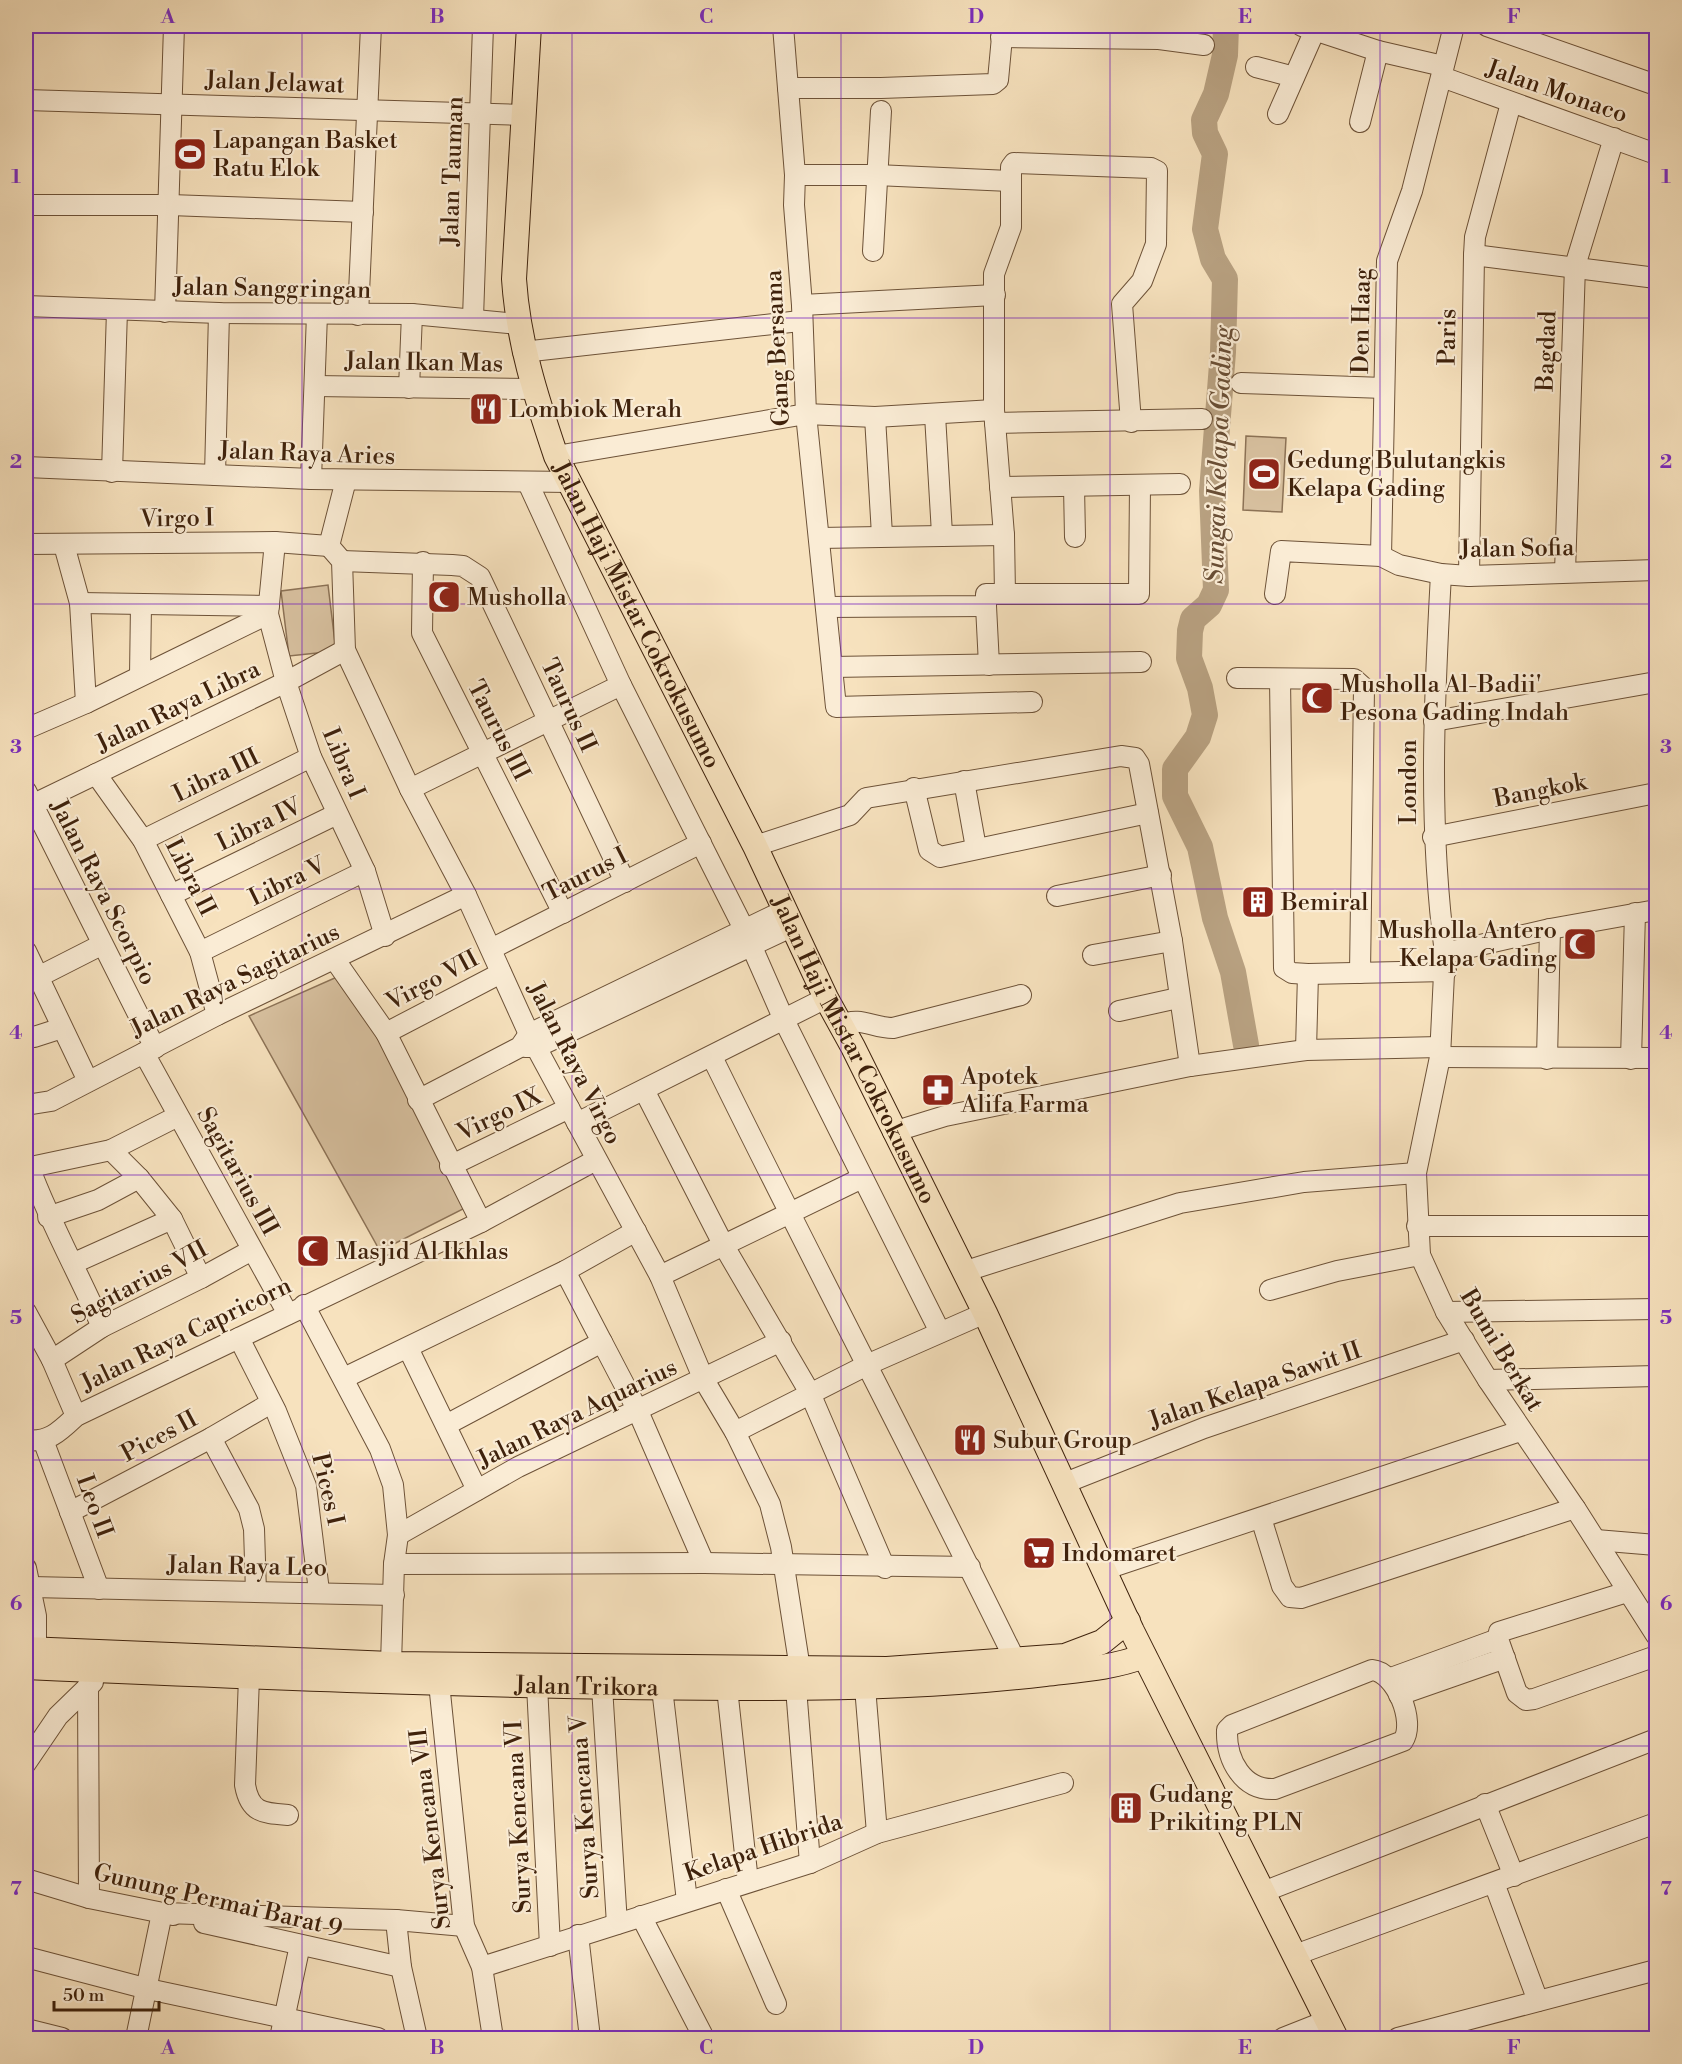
<svg xmlns="http://www.w3.org/2000/svg" width="1682" height="2064" font-family="'Libre Bodoni',serif">
  <style>
    .green { fill: #d8c1a0; stroke: #8c7256; stroke-width: 1.5 }
    .lines { fill: none; stroke-linecap: round; stroke-linejoin: round }
    .river { stroke: #b8a181; stroke-width: 26 }
    .minor-casing { stroke: #6d5238; stroke-width: 22 }
    .major-casing { stroke: #3f220c; stroke-width: 26 }
    .minor { stroke: #faecd5; stroke-width: 20 }
    .major { stroke: #f7e2be; stroke-width: 24 }
    .grid { fill: none; stroke: #7b2cbf; stroke-width: 1.5; stroke-opacity: 0.55 }
    .labels { text-anchor: middle; stroke-width: 4.5; stroke-linejoin: round; paint-order: stroke }
    .street-label { font-size: 24px; fill: #3f220c; stroke: #faecd5 }
    .poi-label { font-size: 24px; fill: #3f220c; stroke: #faecd5; text-anchor: start }
    .water-label { font-size: 26px; font-style: italic; fill: #694e35; stroke: #faecd5 }
    .neatline { fill: none; stroke: #7b2cbf; stroke-width: 2 }
    .grid-label { font-size: 20px; text-anchor: middle; font-weight: bold; fill: #7b2cbf }
  </style>
  <rect width="100%" height="100%" fill="#f7e2be"/>
  <filter id="stains"><feTurbulence type="fractalNoise" baseFrequency=".00333" numOctaves="4"/><feColorMatrix values="0 0 0 0 .2 0 0 0 0 .09 0 0 0 0 .02 0 0 0 .5 -.17"/></filter>
  <radialGradient id="worn" r=".72"><stop offset=".6" stop-color="#630" stop-opacity="0"/><stop offset="1" stop-color="#630" stop-opacity=".3"/></radialGradient>
  <g class="green">
    <path d="M 1246,436 L 1286,438 L 1282,512 L 1243,510 Z"/>
    <path d="M 328,585 L 336,651 L 289,656 L 281,591 Z"/>
    <path d="M 346,973 L 465,1208 L 380,1251 L 249,1016 Z"/>
  </g>
  <g class="lines">
    <path class="river" d="M 1226,26 L 1225,55 L 1216,94 L 1204,120 L 1205,133 L 1215,154 L 1205,229 L 1213,259 L 1225,279 L 1223,352 L 1212,491 L 1216,590 L 1209,605 L 1193,619 L 1190,631 L 1189,658 L 1200,688 L 1205,715 L 1198,737 L 1175,769 L 1175,796 L 1200,847 L 1215,918 L 1233,972 L 1246,1045"/>
    <defs>
      <g id="minor">
        <path d="M 783,26 L 795,175 L 794,205 L 802,305 L 806,414 L 836,707 L 1032,702"/>
        <path d="M 1302,26 L 1378,51 L 1443,66"/>
        <path d="M 1487,26 L 1656,85"/>
        <path d="M 1001,37 L 1159,39 L 1204,45"/>
        <path d="M 1256,67 L 1294,77"/>
        <path d="M 1442,77 L 1656,154"/>
        <path d="M 788,88 L 881,88 L 993,84 L 998,80 L 1003,26"/>
        <path d="M 26,100 L 524,115"/>
        <path d="M 1278,114 L 1315,30"/>
        <path d="M 1360,122 L 1378,51"/>
        <path d="M 795,175 L 876,175 L 1010,181"/>
        <path d="M 26,205 L 170,205 L 363,212"/>
        <path d="M 873,251 L 881,111"/>
        <path d="M 1474,255 L 1656,278"/>
        <path d="M 802,305 L 995,295"/>
        <path d="M 26,306 L 219,313 L 412,314 L 518,324"/>
        <path d="M 165,312 L 174,26"/>
        <path d="M 358,315 L 371,26"/>
        <path d="M 473,318 L 483,26"/>
        <path d="M 523,352 L 800,321"/>
        <path d="M 1241,383 L 1384,388"/>
        <path d="M 315,386 L 533,389"/>
        <path d="M 409,388 L 412,314"/>
        <path d="M 935,415 L 942,534"/>
        <path d="M 875,417 L 882,535"/>
        <path d="M 995,423 L 1202,419"/>
        <path d="M 556,456 L 806,414 L 875,417 L 994,410"/>
        <path d="M 26,467 L 311,479 L 570,482"/>
        <path d="M 112,472 L 117,310"/>
        <path d="M 215,475 L 219,313"/>
        <path d="M 311,479 L 317,314"/>
        <path d="M 346,480 L 329,546 L 342,561 L 345,650 L 410,789 L 466,895 L 529,1034 L 660,1276 L 704,1380 L 735,1432 L 770,1504 L 781,1547 L 800,1669"/>
        <path d="M 528,483 L 621,685 L 744,929 L 784,1020 L 940,1332"/>
        <path d="M 1074,486 L 1075,537"/>
        <path d="M 1000,487 L 1180,484"/>
        <path d="M 819,538 L 1004,535"/>
        <path d="M 275,542 L 268,614 L 286,682 L 311,757 L 365,871 L 385,936"/>
        <path d="M 26,544 L 275,542 L 329,546"/>
        <path d="M 64,545 L 80,603 L 86,703"/>
        <path d="M 1381,556 L 1387,261 L 1412,191 L 1454,26"/>
        <path d="M 342,561 L 452,565 L 463,566 L 480,577 L 625,882"/>
        <path d="M 423,562 L 422,633 L 563,913"/>
        <path d="M 1565,572 L 1575,266 L 1614,138"/>
        <path d="M 1441,574 C 1434,701 1428,826 1445,953"/>
        <path d="M 1469,576 L 1474,255 L 1475,237 L 1511,103"/>
        <path d="M 1005,594 L 1139,594 L 1140,486"/>
        <path d="M 1275,594 L 1281,551 L 1381,556 L 1399,565 L 1441,574 L 1469,576 L 1656,570"/>
        <path d="M 80,603 L 269,606"/>
        <path d="M 986,606 L 989,665"/>
        <path d="M 826,607 L 986,606 L 986,594 L 1005,594 L 1004,535 L 994,410 L 994,274 L 1011,227 L 1011,167 L 1014,163 L 1151,168 L 1157,171 L 1156,244 L 1142,281 L 1122,304 L 1131,422"/>
        <path d="M 832,667 L 1141,662"/>
        <path d="M 140,676 L 141,604"/>
        <path d="M 1237,678 L 1354,679 L 1364,688 L 1360,973"/>
        <path d="M 1280,679 L 1284,968 L 1292,973 L 1308,974 L 1446,971"/>
        <path d="M 1434,721 L 1656,682"/>
        <path d="M 26,729 L 86,703 L 268,614"/>
        <path d="M 96,774 L 143,840 L 200,952 L 217,1015"/>
        <path d="M 964,781 L 976,848"/>
        <path d="M 914,788 L 929,850 L 940,857 L 1148,813"/>
        <path d="M 410,789 L 621,685"/>
        <path d="M 26,791 L 155,1048"/>
        <path d="M 32,805 L 286,682 L 345,650"/>
        <path d="M 1433,837 L 1656,793"/>
        <path d="M 143,840 L 311,757"/>
        <path d="M 755,846 L 850,815 L 866,798 L 1121,756 L 1135,758 L 1139,764 L 1172,941 L 1190,1066"/>
        <path d="M 171,895 L 337,814"/>
        <path d="M 1057,896 L 1161,875"/>
        <path d="M 1656,910 L 1550,929 L 1445,953 L 1440,1057 L 1416,1173 L 1420,1255 L 1446,1312 L 1488,1380 L 1575,1508 L 1656,1635"/>
        <path d="M 491,949 L 701,843"/>
        <path d="M 26,951 L 88,1081"/>
        <path d="M 200,952 L 365,871"/>
        <path d="M 1093,955 L 1172,941"/>
        <path d="M 335,960 L 386,1033 L 481,1222"/>
        <path d="M 26,976 L 38,977 L 101,945"/>
        <path d="M 1119,1011 L 1178,998"/>
        <path d="M 841,1025 C 860,1016 873,1028 893,1028 L 1021,995"/>
        <path d="M 386,1033 L 501,973"/>
        <path d="M 26,1036 L 34,1037 L 62,1028"/>
        <path d="M 525,1047 L 537,1047 L 791,927"/>
        <path d="M 1306,1050 L 1308,974"/>
        <path d="M 144,1053 L 288,1314"/>
        <path d="M 712,1057 C 811,1259 916,1458 1015,1660"/>
        <path d="M 1440,1057 L 1656,1058"/>
        <path d="M 1547,1059 L 1550,929"/>
        <path d="M 1631,1059 L 1635,913"/>
        <path d="M 644,1090 L 724,1246 L 810,1393 L 885,1568"/>
        <path d="M 418,1100 L 520,1047 L 529,1034 L 785,910"/>
        <path d="M 26,1105 L 51,1101 L 217,1015 L 466,895"/>
        <path d="M 577,1123 L 826,998"/>
        <path d="M 893,1132 L 945,1116 L 1190,1066 L 1306,1050 L 1440,1047"/>
        <path d="M 111,1150 L 139,1178 L 172,1219 L 201,1278"/>
        <path d="M 450,1166 L 569,1108"/>
        <path d="M 26,1168 L 111,1150 L 178,1116"/>
        <path d="M 30,1169 C 50,1223 79,1274 102,1327"/>
        <path d="M 48,1217 L 98,1200 L 139,1178"/>
        <path d="M 1417,1226 L 1656,1226"/>
        <path d="M 74,1263 L 172,1219"/>
        <path d="M 963,1272 L 1180,1203 L 1304,1182 L 1416,1173"/>
        <path d="M 660,1276 L 862,1178"/>
        <path d="M 1270,1290 L 1337,1271 L 1420,1255"/>
        <path d="M 304,1305 L 380,1449 L 393,1485 L 398,1535 L 394,1564 L 391,1664"/>
        <path d="M 26,1312 L 52,1360 L 76,1416"/>
        <path d="M 1446,1312 L 1656,1309"/>
        <path d="M 239,1338 L 276,1411 L 306,1486 L 319,1591"/>
        <path d="M 602,1342 L 637,1409 L 704,1563"/>
        <path d="M 408,1348 L 477,1490"/>
        <path d="M 52,1360 L 102,1327 L 201,1278 L 252,1250"/>
        <path d="M 344,1378 L 565,1271 L 636,1231"/>
        <path d="M 1488,1380 L 1656,1376"/>
        <path d="M 446,1425 L 602,1342 L 565,1271"/>
        <path d="M 735,1432 L 869,1364 L 985,1313"/>
        <path d="M 211,1438 L 249,1509 L 254,1529 L 256,1592"/>
        <path d="M 26,1440 C 49,1443 60,1431 76,1416 L 481,1222 L 596,1160"/>
        <path d="M 43,1440 L 99,1589"/>
        <path d="M 1065,1483 L 1204,1428 L 1464,1340"/>
        <path d="M 70,1512 L 211,1438 L 271,1403"/>
        <path d="M 1261,1518 L 1282,1586 L 1290,1597 L 1301,1598 L 1575,1508"/>
        <path d="M 398,1535 L 518,1467 L 781,1341"/>
        <path d="M 1596,1540 L 1656,1545"/>
        <path d="M 394,1564 L 704,1563 L 970,1567"/>
        <path d="M 26,1568 L 36,1616 L 36,1649"/>
        <path d="M 1103,1570 L 1520,1431"/>
        <path d="M 31,1587 L 394,1595"/>
        <path d="M 1627,1592 L 1499,1632 L 1498,1639 L 1517,1693 L 1526,1700 L 1534,1699 L 1656,1656"/>
        <path d="M 1372,1670 C 1396,1672 1416,1722 1403,1741 L 1275,1789 C 1243,1791 1226,1760 1227,1730 L 1232,1725 Z"/>
        <path d="M 249,1677 L 245,1785 C 250,1813 263,1813 288,1815"/>
        <path d="M 1391,1678 L 1498,1639"/>
        <path d="M 439,1683 L 464,1926 L 482,1967 L 493,2038"/>
        <path d="M 88,1685 L 89,1898"/>
        <path d="M 537,1685 L 550,1946"/>
        <path d="M 602,1687 L 617,1924"/>
        <path d="M 865,1687 L 877,1833"/>
        <path d="M 662,1688 L 687,1901"/>
        <path d="M 727,1688 L 748,1882"/>
        <path d="M 796,1688 L 810,1863"/>
        <path d="M 1399,1695 L 1505,1658"/>
        <path d="M 26,1763 L 58,1716 L 93,1682"/>
        <path d="M 1485,1804 L 1514,1876"/>
        <path d="M 26,1879 L 89,1898 L 173,1915"/>
        <path d="M 1494,1883 L 1538,2001"/>
        <path d="M 726,1889 L 776,2004"/>
        <path d="M 1263,1892 L 1656,1739"/>
        <path d="M 641,1916 L 702,2034"/>
        <path d="M 396,1920 L 401,1967 L 417,2038"/>
        <path d="M 204,1923 L 401,1967"/>
        <path d="M 578,1935 L 590,2038"/>
        <path d="M 1295,1955 L 1656,1823"/>
        <path d="M 26,1957 L 148,1989 L 378,2038"/>
        <path d="M 482,1967 L 810,1863 L 877,1833 L 1063,1783"/>
        <path d="M 26,2029 L 62,2038"/>
        <path d="M 136,2038 L 162,1913 L 396,1920 L 464,1926"/>
        <path d="M 280,2038 L 300,1945"/>
        <path d="M 1283,2038 L 1326,2021"/>
        <path d="M 1398,2038 L 1656,1970"/>
      </g>
      <g id="major">
        <path id="s1" d="M 529,26 L 514,279 C 518,341 536,397 556,456 L 755,846 L 826,998 L 853,1047 L 985,1313 L 1132,1631 L 1336,2038"/>
        <path d="M 26,1649 L 391,1664 L 887,1669 L 1065,1656 L 1102,1642 L 1128,1621"/>
        <path id="s2" d="M 26,1667 C 273,1678 521,1688 769,1688 C 861,1688 954,1685 1045,1674 C 1078,1670 1113,1668 1144,1656"/>
      </g>
    </defs>
    <use href="#minor" class="minor-casing"/>
    <use href="#major" class="major-casing"/>
    <use href="#minor" class="minor"/>
    <use href="#major" class="major"/>
  </g>
  <path class="grid" d="M 302,26 L 302,2038M 572,26 L 572,2038M 841,26 L 841,2038M 1110,26 L 1110,2038M 1380,26 L 1380,2038M 26,318 L 1656,318M 26,604 L 1656,604M 26,889 L 1656,889M 26,1175 L 1656,1175M 26,1460 L 1656,1460M 26,1746 L 1656,1746"/>
  <defs>
    <symbol id="stadium-square" viewBox="-11 -11 22 22"><rect x="-9" y="-9" width="18" height="18" rx="4" fill="#8f2418" stroke="#faecd5"/><path d="M0-5a6.5 5 0 1 0 0 10a6.5 5 0 1 0 0-10ZM-3.5-1.8h7v3.6h-7Z" fill="#fff"/></symbol>
    <symbol id="restaurant-square" viewBox="-11 -11 22 22"><rect x="-9" y="-9" width="18" height="18" rx="4" fill="#8f2418" stroke="#faecd5"/><path d="M-5-6h1v4h1v-4h1v4h1v-4h1v5L-1.5 .5V6h-2V.5L-5-1ZM5-6V6H3V1.5H1.5Q1.5-4 5-6Z" fill="#fff"/></symbol>
    <symbol id="mosque-square" viewBox="-11 -11 22 22"><rect x="-9" y="-9" width="18" height="18" rx="4" fill="#8f2418" stroke="#faecd5"/><path d="M3.5-4.9A6 6 0 1 0 3.5 4.9A5 5 0 1 1 3.5-4.9Z" fill="#fff"/></symbol>
    <symbol id="building-square" viewBox="-11 -11 22 22"><rect x="-9" y="-9" width="18" height="18" rx="4" fill="#8f2418" stroke="#faecd5"/><path d="M-4-6H4V6H1V3H-1V6H-4ZM-2.5-4.3h1.7v1.8h-1.7ZM.8-4.3h1.7v1.8H.8ZM-2.5-1h1.7V.8h-1.7ZM.8-1h1.7V.8H.8Z" fill="#fff"/></symbol>
    <symbol id="pharmacy-square" viewBox="-11 -11 22 22"><rect x="-9" y="-9" width="18" height="18" rx="4" fill="#8f2418" stroke="#faecd5"/><path d="M-2-6h4v4h4v4h-4v4h-4v-4h-4v-4h4Z" fill="#fff"/></symbol>
    <symbol id="supermarket-square" viewBox="-11 -11 22 22"><rect x="-9" y="-9" width="18" height="18" rx="4" fill="#8f2418" stroke="#faecd5"/><path d="M-6-5.5h2.5l.6 2H6L4.5 2H-2.5L-4.4-4H-6ZM-1.5 3.2a1.3 1.3 0 1 0 .1 0ZM3 3.2a1.3 1.3 0 1 0 .1 0Z" fill="#fff"/></symbol>
  </defs>
  <g fill-rule="evenodd">
    <use href="#stadium-square" x="171" y="135" width="38" height="38"/>
    <use href="#restaurant-square" x="467" y="390" width="38" height="38"/>
    <use href="#stadium-square" x="1245" y="455" width="38" height="38"/>
    <use href="#mosque-square" x="425" y="578" width="38" height="38"/>
    <use href="#mosque-square" x="1298" y="679" width="38" height="38"/>
    <use href="#building-square" x="1239" y="883" width="38" height="38"/>
    <use href="#mosque-square" x="1561" y="925" width="38" height="38"/>
    <use href="#pharmacy-square" x="919" y="1071" width="38" height="38"/>
    <use href="#mosque-square" x="294" y="1232" width="38" height="38"/>
    <use href="#restaurant-square" x="951" y="1421" width="38" height="38"/>
    <use href="#supermarket-square" x="1020" y="1534" width="38" height="38"/>
    <use href="#building-square" x="1107" y="1789" width="38" height="38"/>
  </g>
  <g class="labels">
    <g class="street-label">
      <text transform="translate(275 82) rotate(2)" y="8">Jalan Jelawat</text>
      <text transform="translate(1557 91) rotate(19)" y="8">Jalan Monaco</text>
      <text transform="translate(452 171) rotate(-88)" y="8">Jalan Tauman</text>
      <text transform="translate(272 288) rotate(1)" y="8">Jalan Sanggringan</text>
      <text transform="translate(1361 321) rotate(-89)" y="8">Den Haag</text>
      <text transform="translate(1447 337) rotate(-89)" y="8">Paris</text>
      <text transform="translate(777 348) rotate(-93)" y="8">Gang Bersama</text>
      <text transform="translate(1546 351) rotate(-88)" y="8">Bagdad</text>
      <text transform="translate(424 362) rotate(1)" y="8">Jalan Ikan Mas</text>
      <text transform="translate(307 453) rotate(2)" y="8">Jalan Raya Aries</text>
      <text transform="translate(177 518) rotate(-1)" y="8">Virgo I</text>
      <text transform="translate(1517 548) rotate(-1)" y="8">Jalan Sofia</text>
      <text dy="8" stroke="none"><textPath href="#s1" startOffset="614">Jalan Haji Mistar Cokrokusumo</textPath></text>
      <text transform="translate(569 705) rotate(65)" y="8">Taurus II</text>
      <text transform="translate(178 706) rotate(-26)" y="8">Jalan Raya Libra</text>
      <text transform="translate(499 730) rotate(63)" y="8">Taurus III</text>
      <text transform="translate(344 763) rotate(67)" y="8">Libra I</text>
      <text transform="translate(216 775) rotate(-26)" y="8">Libra III</text>
      <text transform="translate(1408 782) rotate(-90)" y="8">London</text>
      <text transform="translate(1540 790) rotate(-11)" y="8">Bangkok</text>
      <text transform="translate(259 824) rotate(-26)" y="8">Libra IV</text>
      <text transform="translate(585 874) rotate(-27)" y="8">Taurus I</text>
      <text transform="translate(191 877) rotate(63)" y="8">Libra II</text>
      <text transform="translate(287 881) rotate(-26)" y="8">Libra V</text>
      <text transform="translate(104 892) rotate(63)" y="8">Jalan Raya Scorpio</text>
      <text transform="translate(235 980) rotate(-26)" y="8">Jalan Raya Sagitarius</text>
      <text transform="translate(432 980) rotate(-28)" y="8">Virgo VII</text>
      <text dy="8" stroke="none"><textPath href="#s1" startOffset="1100">Jalan Haji Mistar Cokrokusumo</textPath></text>
      <text transform="translate(575 1063) rotate(63)" y="8">Jalan Raya Virgo</text>
      <text transform="translate(499 1114) rotate(-26)" y="8">Virgo IX</text>
      <text transform="translate(238 1171) rotate(61)" y="8">Sagitarius III</text>
      <text transform="translate(139 1282) rotate(-28)" y="8">Sagitarius VII</text>
      <text transform="translate(186 1334) rotate(-26)" y="8">Jalan Raya Capricorn</text>
      <text transform="translate(1502 1350) rotate(59)" y="8">Bumi Berkat</text>
      <text transform="translate(1255 1385) rotate(-19)" y="8">Jalan Kelapa Sawit II</text>
      <text transform="translate(577 1413) rotate(-26)" y="8">Jalan Raya Aquarius</text>
      <text transform="translate(159 1436) rotate(-28)" y="8">Pices II</text>
      <text transform="translate(328 1489) rotate(77)" y="8">Pices I</text>
      <text transform="translate(95 1506) rotate(70)" y="8">Leo II</text>
      <text transform="translate(247 1566) rotate(1)" y="8">Jalan Raya Leo</text>
      <text dy="8" stroke="none"><textPath href="#s2" startOffset="561">Jalan Trikora</textPath></text>
      <text transform="translate(584 1807) rotate(-94)" y="8">Surya Kencana V</text>
      <text transform="translate(518 1817) rotate(-93)" y="8">Surya Kencana VI</text>
      <text transform="translate(430 1829) rotate(-97)" y="8">Surya Kencana VII</text>
      <text transform="translate(763 1847) rotate(-19)" y="8">Kelapa Hibrida</text>
      <text transform="translate(218 1900) rotate(13)" y="8">Gunung Permai Barat 9</text>
    </g>
    <g class="poi-label">
      <text x="213" y="148">Lapangan Basket<tspan x="213" dy="28">Ratu Elok</tspan></text>
      <text x="509" y="417">Lombiok Merah</text>
      <text x="1287" y="468">Gedung Bulutangkis<tspan x="1287" dy="28">Kelapa Gading</tspan></text>
      <text x="467" y="605">Musholla</text>
      <text x="1340" y="692">Musholla Al-Badii'<tspan x="1340" dy="28">Pesona Gading Indah</tspan></text>
      <text x="1281" y="910">Bemiral</text>
      <text x="1557" y="938" text-anchor="end">Musholla Antero<tspan x="1557" dy="28">Kelapa Gading</tspan></text>
      <text x="961" y="1084">Apotek<tspan x="961" dy="28">Alifa Farma</tspan></text>
      <text x="336" y="1259">Masjid Al Ikhlas</text>
      <text x="993" y="1448">Subur Group</text>
      <text x="1062" y="1561">Indomaret</text>
      <text x="1149" y="1802">Gudang<tspan x="1149" dy="28">Prikiting PLN</tspan></text>
    </g>
    <g class="water-label">
      <text transform="translate(1218 455) rotate(-88)" y="9">Sungai Kelapa Gading</text>
    </g>
  </g>
  <rect width="1682" height="2064" fill="none" stroke="#f7e2be" stroke-width="66"/>
  <path d="M54 2001v9h105v-9" fill="none" stroke="#3f220c" stroke-width="3"/>
  <text x="63" y="2001" font-size="18" fill="#3f220c" stroke="#faecd5" stroke-width="4.5" paint-order="stroke">50 m</text>
  <rect x="33" y="33" width="1616" height="1998" class="neatline"/>
  <g class="grid-label">
    <text x="168" y="23">A</text>
    <text x="437" y="23">B</text>
    <text x="706" y="23">C</text>
    <text x="976" y="23">D</text>
    <text x="1245" y="23">E</text>
    <text x="1514" y="23">F</text>
    <text x="16" y="183">1</text>
    <text x="1666" y="183">1</text>
    <text x="16" y="468">2</text>
    <text x="1666" y="468">2</text>
    <text x="16" y="753">3</text>
    <text x="1666" y="753">3</text>
    <text x="16" y="1039">4</text>
    <text x="1666" y="1039">4</text>
    <text x="16" y="1324">5</text>
    <text x="1666" y="1324">5</text>
    <text x="16" y="1610">6</text>
    <text x="1666" y="1610">6</text>
    <text x="16" y="1895">7</text>
    <text x="1666" y="1895">7</text>
    <text x="168" y="2054">A</text>
    <text x="437" y="2054">B</text>
    <text x="706" y="2054">C</text>
    <text x="976" y="2054">D</text>
    <text x="1245" y="2054">E</text>
    <text x="1514" y="2054">F</text>
  </g>
  <rect width="100%" height="100%" filter="url(#stains)"/>
  <rect width="100%" height="100%" fill="url(#worn)"/>
</svg>
